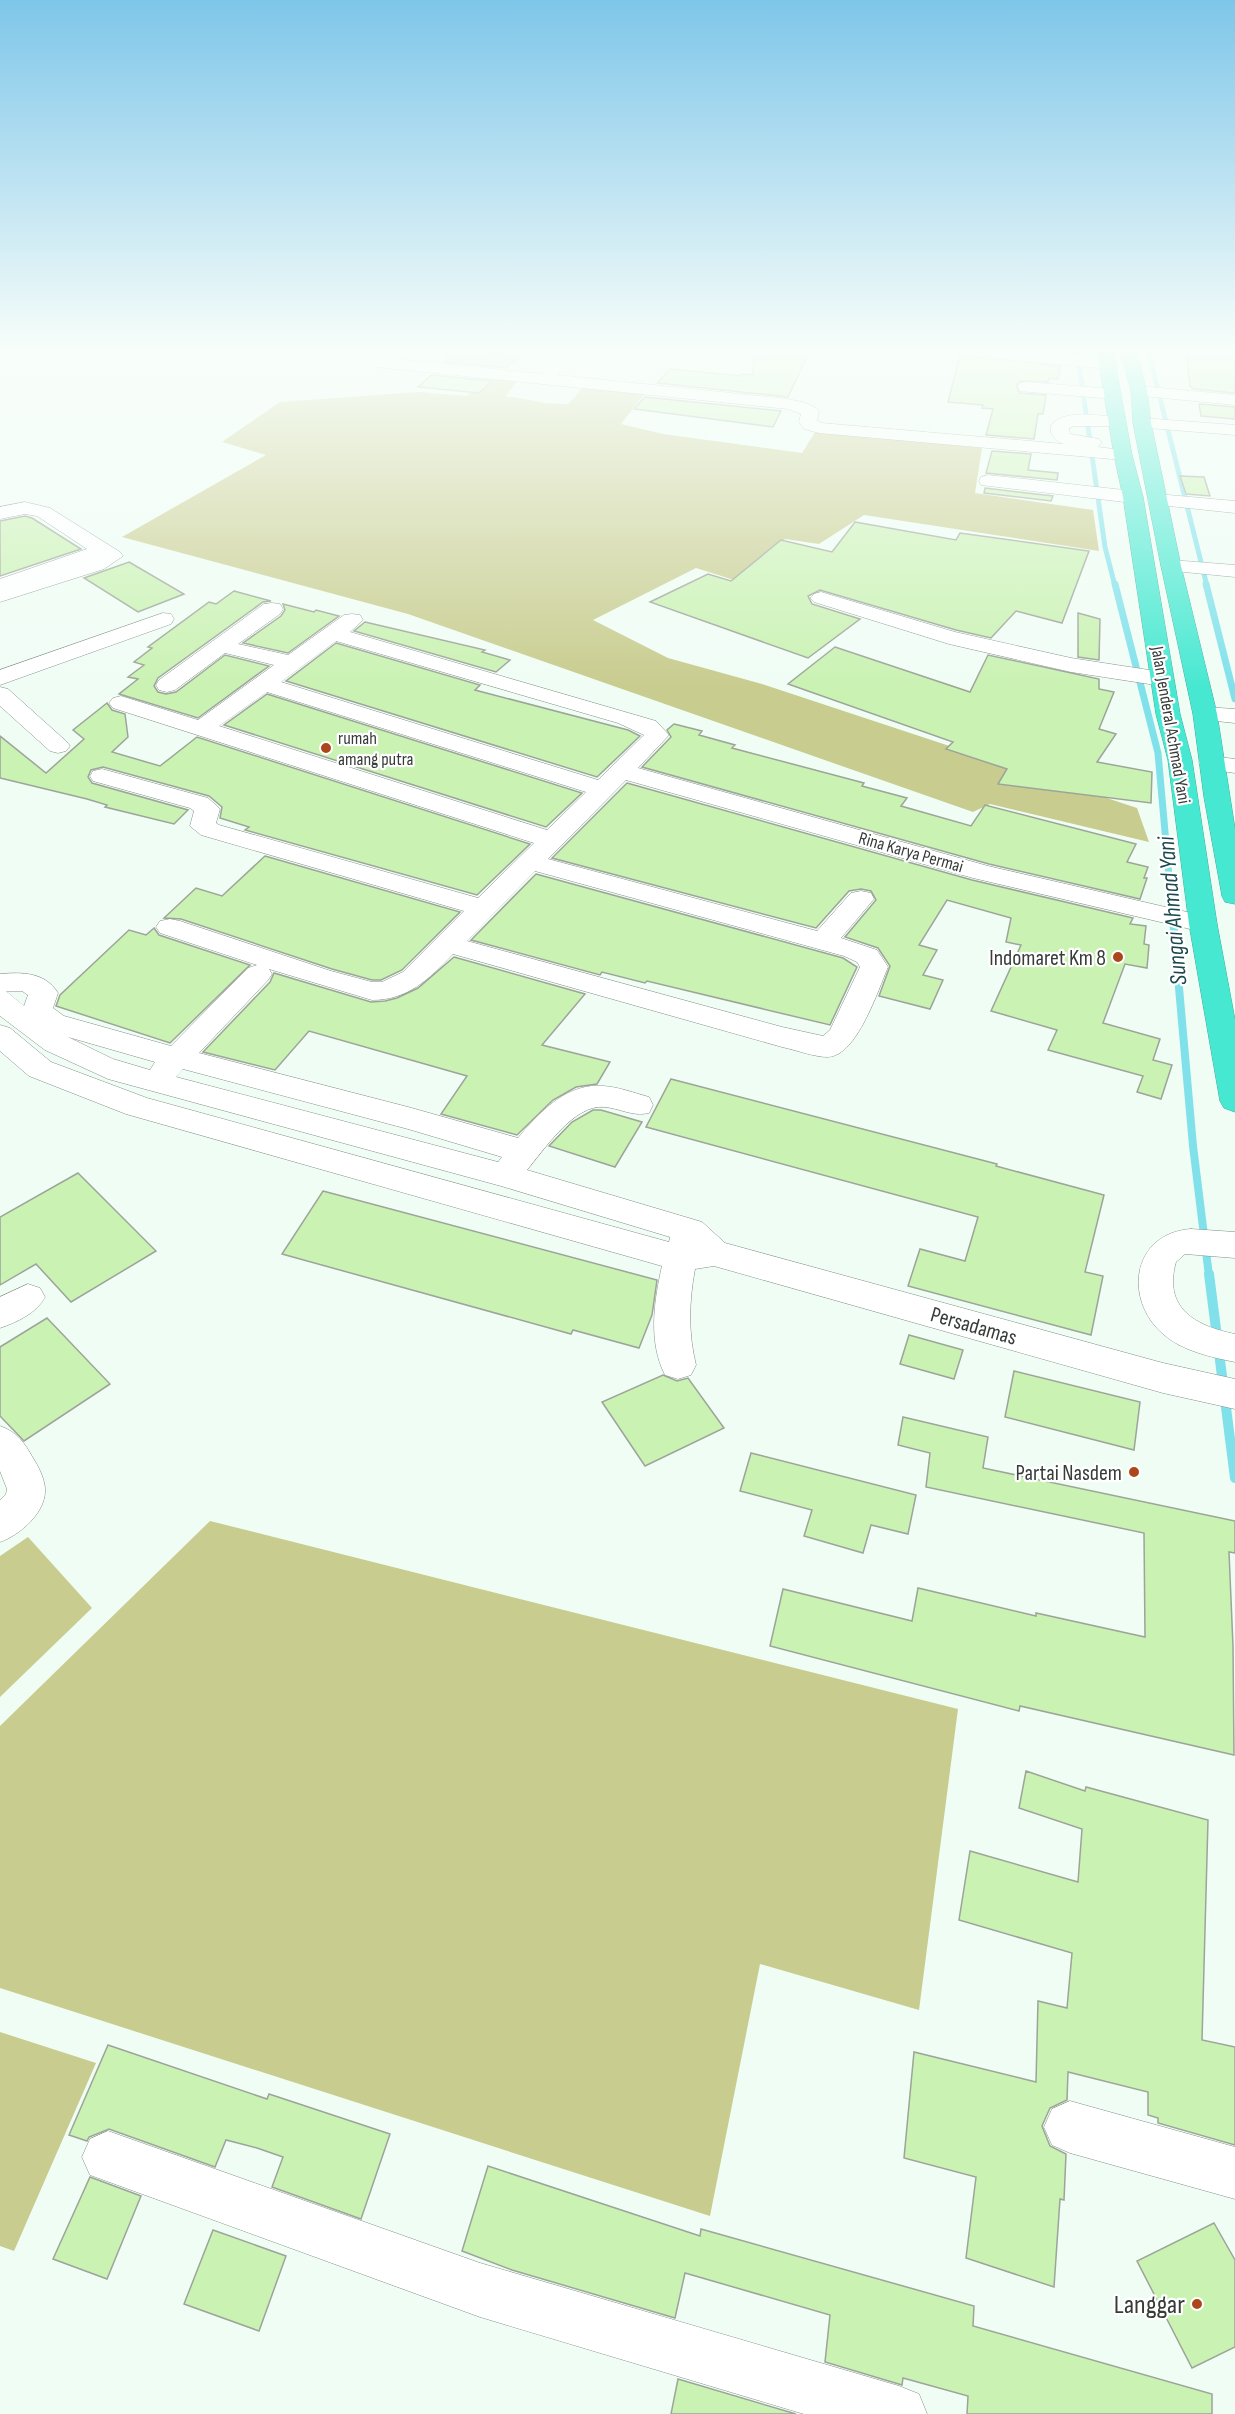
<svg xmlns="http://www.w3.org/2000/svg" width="1235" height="2414" font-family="'Sofia Sans Condensed',sans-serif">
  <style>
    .green { fill: #c8cc8e }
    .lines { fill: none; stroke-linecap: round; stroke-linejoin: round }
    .stream-far3 { stroke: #80e1eb; stroke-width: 5 }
    .stream-far2 { stroke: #80e1eb; stroke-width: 7 }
    .stream-far1 { stroke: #80e1eb; stroke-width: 8 }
    .stream { stroke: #80e1eb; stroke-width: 10 }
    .building { fill: #caf2b3; stroke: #9da499; stroke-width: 1.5 }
    .minor-casing { stroke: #838f87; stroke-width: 1 }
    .highway-casing { stroke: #41ac9c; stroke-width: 1 }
    .minor { fill: #fff; fill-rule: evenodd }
    .highway { fill: #47e8d1; fill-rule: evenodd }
    .poi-dot { fill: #ac461b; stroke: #fff; stroke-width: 2 }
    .labels { text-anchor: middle; stroke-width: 4.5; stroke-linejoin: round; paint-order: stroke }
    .far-street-label { font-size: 18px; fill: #373c39; stroke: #fff }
    .far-poi-label { font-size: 18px; fill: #373c39; stroke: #fff; text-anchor: start }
    .poi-label { font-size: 22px; fill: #373c39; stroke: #fff; text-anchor: end }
    .street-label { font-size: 22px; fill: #373c39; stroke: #fff }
    .water-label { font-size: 24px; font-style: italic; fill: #1b484d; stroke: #fff }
    .near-poi-label { font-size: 27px; fill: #373c39; stroke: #fff; text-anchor: end }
  </style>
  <rect width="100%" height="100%" fill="#f0fdf5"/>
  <g class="green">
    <path d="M 485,376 L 519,378 L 506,396 L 546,403 L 568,404 L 585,385 L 646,392 L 621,424 L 663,434 L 802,453 L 815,432 L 982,448 L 975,493 L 1093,510 L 1099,551 L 864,515 L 819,544 L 785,539 L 734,580 L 696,568 L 593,620 L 668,658 L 762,684 L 1137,808 L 1149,842 L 990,804 L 973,812 L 408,614 L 122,537 L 266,455 L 222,442 L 280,402 L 419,392 L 467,396 Z"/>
    <path d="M 210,1521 L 958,1709 L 919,2010 L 760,1964 L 710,2216 L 0,1988 L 0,1726 Z"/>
    <path d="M 28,1537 L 92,1608 L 0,1697 L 0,1556 Z"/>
    <path d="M 0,2032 L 96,2063 L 14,2251 L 0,2246 Z"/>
  </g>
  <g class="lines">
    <g class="stream-far3">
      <path d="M 1077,350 L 1105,547 L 1115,586"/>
      <path d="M 1148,350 L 1207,586"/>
    </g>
    <g class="stream-far2">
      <path d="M 1115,584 L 1158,753 L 1170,888"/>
      <path d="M 1206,584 L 1235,699"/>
    </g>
    <path class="stream-far1" d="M 1170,886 L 1193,1146 L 1209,1276"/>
    <path class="stream" d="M 1209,1274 L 1235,1478"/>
  </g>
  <g class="building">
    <path d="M 456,350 L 470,350 L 519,356 L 506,368 L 444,362 Z"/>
    <path d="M 754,350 L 810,350 L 788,397 L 657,383 L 670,369 L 741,376 L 742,374 L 753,375 Z"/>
    <path d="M 1186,350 L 1235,352 L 1235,393 L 1194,389 L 1190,386 Z"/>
    <path d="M 960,355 L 1060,366 L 1058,379 L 1049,378 L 1048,382 L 1020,381 L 1016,386 L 1020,393 L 1046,395 L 1043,414 L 1038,414 L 1034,439 L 986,435 L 993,409 L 982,408 L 983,405 L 948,402 Z"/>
    <path d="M 431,375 L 492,381 L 479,393 L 418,387 Z"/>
    <path d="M 645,397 L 781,411 L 773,427 L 634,409 Z"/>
    <path d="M 1199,404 L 1235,407 L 1235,419 L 1201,416 Z"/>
    <path d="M 992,451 L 1031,454 L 1028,470 L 1058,473 L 1057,480 L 986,473 Z"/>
    <path d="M 1180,476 L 1204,477 L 1210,496 L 1186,494 Z"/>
    <path d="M 985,488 L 1053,496 L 1051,501 L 984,493 Z"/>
    <path d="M 25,516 L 32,518 L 81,549 L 0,576 L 0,521 Z"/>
    <path d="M 855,522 L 956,540 L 960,533 L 1089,551 L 1062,623 L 1016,611 L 991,638 L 956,630 L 820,590 L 808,596 L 812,604 L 860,619 L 808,658 L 650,602 L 708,574 L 731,581 L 781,540 L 832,552 Z"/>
    <path d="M 129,562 L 184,594 L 138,612 L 84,578 Z"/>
    <path d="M 234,591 L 271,601 L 263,602 L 158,678 L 154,686 L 158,692 L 166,694 L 176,692 L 225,655 L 269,666 L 198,718 L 119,694 L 138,679 L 128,677 L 144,665 L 134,662 L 152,648 L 148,647 L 209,602 L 216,604 Z"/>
    <path d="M 283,604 L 314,612 L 316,610 L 339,616 L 288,653 L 243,643 L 281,616 L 285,610 Z"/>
    <path d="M 1078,613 L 1100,619 L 1099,660 L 1078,657 Z"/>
    <path d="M 365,622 L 485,650 L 482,652 L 510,660 L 496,672 L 354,631 Z"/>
    <path d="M 336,643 L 480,685 L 475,690 L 628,730 L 640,736 L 597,777 L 286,681 Z"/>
    <path d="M 835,647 L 970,692 L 988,655 L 1099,679 L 1099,689 L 1114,692 L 1099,729 L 1116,734 L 1097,762 L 1152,772 L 1151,803 L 998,784 L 1007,769 L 946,749 L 953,742 L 788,684 Z"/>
    <path d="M 267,694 L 582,793 L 546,827 L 224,725 Z"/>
    <path d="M 107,703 L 112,710 L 125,714 L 128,737 L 112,752 L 160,766 L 197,737 L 530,844 L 477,895 L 245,830 L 249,827 L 220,818 L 222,807 L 209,796 L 103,767 L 91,770 L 88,777 L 92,783 L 188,810 L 174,824 L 105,807 L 107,805 L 87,799 L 0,778 L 0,736 L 46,773 L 84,739 L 73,730 Z"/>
    <path d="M 674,724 L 702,731 L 699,735 L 735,745 L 732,748 L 864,783 L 862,786 L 907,798 L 901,806 L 971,826 L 985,805 L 1136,844 L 1127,862 L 1148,867 L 1144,878 L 1147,878 L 1140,899 L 989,864 L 642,767 L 671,737 L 667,730 Z"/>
    <path d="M 627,783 L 972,880 L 1133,918 L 1130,924 L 1146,926 L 1144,944 L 1149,945 L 1147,968 L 1125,964 L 1103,1023 L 1160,1039 L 1153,1060 L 1172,1065 L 1161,1099 L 1137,1092 L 1143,1076 L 1048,1050 L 1057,1030 L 991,1011 L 1021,945 L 1006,942 L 1011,918 L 947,900 L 919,945 L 937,950 L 923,975 L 943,980 L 930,1009 L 879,996 L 890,966 L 878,948 L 845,937 L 876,900 L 871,891 L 861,889 L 849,891 L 816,928 L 552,858 Z"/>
    <path d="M 265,856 L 460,912 L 402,970 L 381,980 L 372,980 L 332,969 L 181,919 L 164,918 L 196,888 L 222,896 Z"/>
    <path d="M 536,874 L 843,958 L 857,967 L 830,1025 L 647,981 L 645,983 L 602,972 L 600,975 L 471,940 Z"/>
    <path d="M 154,928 L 159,935 L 250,965 L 170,1043 L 56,1006 L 60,995 L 129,930 L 146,935 Z"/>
    <path d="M 454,957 L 585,994 L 542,1045 L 610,1062 L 597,1084 L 576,1087 L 553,1100 L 517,1135 L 441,1114 L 467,1076 L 309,1031 L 275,1070 L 203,1052 L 270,982 L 274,973 L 371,1002 L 385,1001 L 397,998 L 418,988 Z"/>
    <path d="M 671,1079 L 997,1164 L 996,1166 L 1104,1195 L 1085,1272 L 1103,1276 L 1091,1335 L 908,1286 L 920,1249 L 965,1261 L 978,1217 L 646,1127 Z"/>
    <path d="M 593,1110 L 601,1110 L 642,1122 L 615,1167 L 549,1146 L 572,1122 Z"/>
    <path d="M 78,1173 L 156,1251 L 71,1302 L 36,1264 L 0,1285 L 0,1217 Z"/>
    <path d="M 323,1191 L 657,1280 L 652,1315 L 639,1348 L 573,1330 L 571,1334 L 282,1254 Z"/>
    <path d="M 47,1318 L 110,1384 L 24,1441 L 0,1416 L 0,1347 Z"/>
    <path d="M 909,1335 L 963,1350 L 954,1379 L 900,1364 Z"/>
    <path d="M 1014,1371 L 1140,1402 L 1134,1450 L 1005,1417 Z"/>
    <path d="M 663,1375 L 677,1381 L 688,1378 L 724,1428 L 645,1466 L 602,1402 Z"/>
    <path d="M 903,1417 L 988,1437 L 983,1468 L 1235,1521 L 1235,1553 L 1229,1552 L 1233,1646 L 1234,1755 L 1020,1706 L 1019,1711 L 770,1646 L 783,1589 L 912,1621 L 918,1588 L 1036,1616 L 1036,1613 L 1145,1637 L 1144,1533 L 926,1487 L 930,1453 L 898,1445 Z"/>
    <path d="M 751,1453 L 916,1495 L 908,1534 L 871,1525 L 863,1553 L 804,1536 L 812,1510 L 740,1491 Z"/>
    <path d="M 1026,1771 L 1085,1791 L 1086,1787 L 1208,1820 L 1202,2040 L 1235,2047 L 1235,2145 L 1158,2123 L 1158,2118 L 1148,2115 L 1148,2092 L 1068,2072 L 1067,2100 L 1050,2108 L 1042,2126 L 1050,2146 L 1066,2154 L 1064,2200 L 1060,2199 L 1054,2287 L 966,2258 L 976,2177 L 904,2158 L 914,2052 L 1036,2082 L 1038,2001 L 1067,2008 L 1072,1953 L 959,1920 L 970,1851 L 1078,1882 L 1082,1829 L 1019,1808 Z"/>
    <path d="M 108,2045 L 267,2099 L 269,2094 L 390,2134 L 361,2219 L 272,2187 L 283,2157 L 257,2148 L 226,2140 L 215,2167 L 109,2129 L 89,2137 L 87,2141 L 69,2135 Z"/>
    <path d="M 488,2166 L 700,2236 L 701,2229 L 974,2306 L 973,2326 L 1212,2394 L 1212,2414 L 967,2414 L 968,2396 L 903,2378 L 902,2385 L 825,2362 L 830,2315 L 685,2273 L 675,2318 L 512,2270 L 462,2251 Z"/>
    <path d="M 90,2177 L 141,2196 L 107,2279 L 53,2259 Z"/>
    <path d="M 1214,2223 L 1235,2260 L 1235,2347 L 1192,2368 L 1137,2261 Z"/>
    <path d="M 213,2230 L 286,2256 L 259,2331 L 184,2304 Z"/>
    <path d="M 678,2379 L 796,2414 L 671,2414 Z"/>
  </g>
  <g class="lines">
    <defs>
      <g id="minor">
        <path d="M 562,350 L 579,350 L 557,375 L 788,399 C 799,402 812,402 819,412 L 817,421 L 821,423 L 1064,444 C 1056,442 1045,430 1054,422 C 1069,410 1099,416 1117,417 L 1123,418 L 1126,422 L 1123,426 L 1074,426 L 1069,428 L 1070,434 L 1099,439 L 1102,443 L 1098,447 L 1129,451 L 1132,455 L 1129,459 L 1123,460 L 819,433 L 804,429 L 799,422 L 801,414 L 788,409 L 375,367 L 367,362 L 375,357 L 541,374 Z"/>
        <path d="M 958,350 L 1016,350 L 1108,359 L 1116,364 L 1108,369 L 966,355 Z"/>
        <path d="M 1026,382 L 1113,389 L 1119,390 L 1122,394 L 1119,398 L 1113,399 L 1020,391 L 1018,387 L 1020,383 Z"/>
        <path d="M 1139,386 L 1235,395 L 1235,405 L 1133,395 L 1131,391 L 1133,387 Z"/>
        <path d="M 1142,418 L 1235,425 L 1235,435 L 1136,427 L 1133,423 L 1136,419 Z"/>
        <path d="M 988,475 L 1133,491 L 1140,493 L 1143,497 L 1140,501 L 1133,503 L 981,485 L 979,481 L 981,477 Z"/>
        <path d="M 1157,494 L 1235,501 L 1235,513 L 1150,504 L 1147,500 L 1150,496 Z"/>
        <path d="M 25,502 L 50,508 L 120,552 L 123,556 L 104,569 L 0,602 L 0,579 L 87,549 L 37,516 L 25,514 L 0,519 L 0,507 Z"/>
        <path d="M 1171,560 L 1235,565 L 1235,577 L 1164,570 L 1161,566 L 1164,562 Z"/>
        <path d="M 821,592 L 955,632 L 1071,658 L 1162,672 L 1170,674 L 1173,679 L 1170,684 L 1162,686 L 1071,672 L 949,644 L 814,602 L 810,598 L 814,594 Z"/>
        <path d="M 272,603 L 280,604 L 283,609 L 280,614 L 238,644 L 288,655 L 344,615 L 352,614 L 360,615 L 363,620 L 350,632 L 656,721 L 669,735 L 638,768 L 988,866 L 1213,918 L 1217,924 L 1213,930 L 1203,932 L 973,878 L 626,780 L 548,859 L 817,931 L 851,893 L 861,891 L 871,893 L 874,899 L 841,938 L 877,950 L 888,967 C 878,990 857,1056 828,1057 C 814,1057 796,1050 782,1047 L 453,954 C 429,979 408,1000 372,1000 L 269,969 L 272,974 L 268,980 L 199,1053 L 408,1107 L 518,1138 C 539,1113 566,1083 603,1086 C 619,1087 634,1093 649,1097 L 653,1105 L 649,1113 C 632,1117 620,1108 604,1107 C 574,1104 544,1150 527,1170 L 702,1222 L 725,1243 L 1163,1363 L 1235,1379 L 1235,1409 L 1163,1393 L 714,1266 L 695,1269 C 689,1301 688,1333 696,1365 L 691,1375 L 678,1379 L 665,1375 C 648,1342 654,1301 662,1266 L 126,1114 L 29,1076 L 0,1051 L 0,1025 L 10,1028 L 51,1062 L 147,1098 L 669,1242 L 670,1237 L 501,1186 L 108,1079 L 45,1050 L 0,1016 L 0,974 C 22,972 45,972 58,993 L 53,1008 L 64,1016 L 171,1046 L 248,968 L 257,965 L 160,933 L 156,927 L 160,921 L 170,919 L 180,921 L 331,971 L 372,982 L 382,982 L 403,972 L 464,911 L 201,835 L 190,826 L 194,811 L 190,808 L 93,781 L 90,776 L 93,771 L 102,769 L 208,798 L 220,809 L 216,823 L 219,825 L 478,898 L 534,843 L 113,708 L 109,703 L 113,698 L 121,696 L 198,720 L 274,665 L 225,653 L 175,690 L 167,692 L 159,690 L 156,685 L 159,680 L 264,604 ZM 336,641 L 618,723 L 644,735 L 598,780 L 281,682 ZM 267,692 L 586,792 L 547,830 L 219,726 ZM 535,871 L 844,956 L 857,962 L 860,967 L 830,1030 L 823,1036 L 782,1027 L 467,941 ZM 6,991 L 22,991 L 28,995 L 24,1006 ZM 68,1037 L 155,1062 L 150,1070 L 113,1059 ZM 183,1069 L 408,1129 L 502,1157 L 498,1162 L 176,1077 Z"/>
        <path d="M 163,613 L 171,614 L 174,619 L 171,624 L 0,685 L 0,670 Z"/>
        <path d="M 0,687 L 8,689 L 66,741 L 70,746 L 66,751 L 58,753 L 50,751 L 0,706 Z"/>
        <path d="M 1205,707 L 1235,709 L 1235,723 L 1197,719 L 1193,714 L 1197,709 Z"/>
        <path d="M 1211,756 L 1235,759 L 1235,773 L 1202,768 L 1199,763 L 1202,758 Z"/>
        <path d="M 1191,1229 L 1235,1232 L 1235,1258 L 1185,1254 L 1176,1262 C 1163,1308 1195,1326 1235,1334 L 1235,1362 C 1211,1357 1182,1351 1163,1334 C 1123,1299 1132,1233 1191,1229 Z"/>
        <path d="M 28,1284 L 40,1288 L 45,1297 C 37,1313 17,1322 0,1328 L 0,1297 Z"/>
        <path d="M 0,1426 C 17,1432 24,1442 33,1458 C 38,1466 44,1477 45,1488 C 47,1512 20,1535 0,1542 L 0,1500 L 6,1494 L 7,1489 L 0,1471 Z"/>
        <path d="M 1070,2101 L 1235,2147 L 1235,2199 L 1070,2153 L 1052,2145 L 1044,2127 L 1052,2109 Z"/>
        <path d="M 108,2131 L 480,2263 L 899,2386 L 919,2394 L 927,2414 L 804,2414 L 480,2317 L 90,2175 L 82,2157 L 90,2139 Z"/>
      </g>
      <g id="highway">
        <path d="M 1097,350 L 1113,350 L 1132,455 L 1143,497 L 1180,714 L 1192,760 L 1217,924 L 1235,1020 L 1235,1112 L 1224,1108 L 1220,1101 L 1189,924 L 1168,760 L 1156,714 L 1123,497 L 1114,455 Z"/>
        <path d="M 1120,350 L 1136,350 L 1147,391 L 1151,423 L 1181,566 L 1217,714 L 1235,829 L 1235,904 L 1225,902 L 1222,896 L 1204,797 L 1193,714 L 1161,566 L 1133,423 L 1131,391 Z"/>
      </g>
    </defs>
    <use href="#minor" class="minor-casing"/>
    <use href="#highway" class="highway-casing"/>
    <use href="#minor" class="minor"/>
    <use href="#highway" class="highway"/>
  </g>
  <linearGradient id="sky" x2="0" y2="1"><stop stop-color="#7ec6e9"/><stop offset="0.51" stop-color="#f8fefa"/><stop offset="1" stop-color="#f8fefa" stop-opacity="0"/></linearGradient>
  <rect width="1235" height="688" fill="url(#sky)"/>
  <g class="poi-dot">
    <circle cx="326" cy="748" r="6"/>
    <circle cx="1118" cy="957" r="6"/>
    <circle cx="1134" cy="1472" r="6"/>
    <circle cx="1197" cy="2304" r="6"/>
  </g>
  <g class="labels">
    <g class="far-street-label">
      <text transform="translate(1171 725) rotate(80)" y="6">Jalan Jenderal Achmad Yani</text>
      <text transform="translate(911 852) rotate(16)" y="6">Rina Karya Permai</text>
    </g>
    <g class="far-poi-label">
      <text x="338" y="744">rumah<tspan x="338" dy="21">amang putra</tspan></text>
    </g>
    <g class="poi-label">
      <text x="1106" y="965">Indomaret Km 8</text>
      <text x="1122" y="1480">Partai Nasdem</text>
    </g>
    <g class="street-label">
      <text transform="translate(974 1325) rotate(16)" y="8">Persadamas</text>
    </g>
    <g class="water-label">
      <text transform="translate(1172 911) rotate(-95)" y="8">Sungai Ahmad Yani</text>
    </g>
    <g class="near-poi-label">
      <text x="1185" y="2313">Langgar</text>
    </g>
  </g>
</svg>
